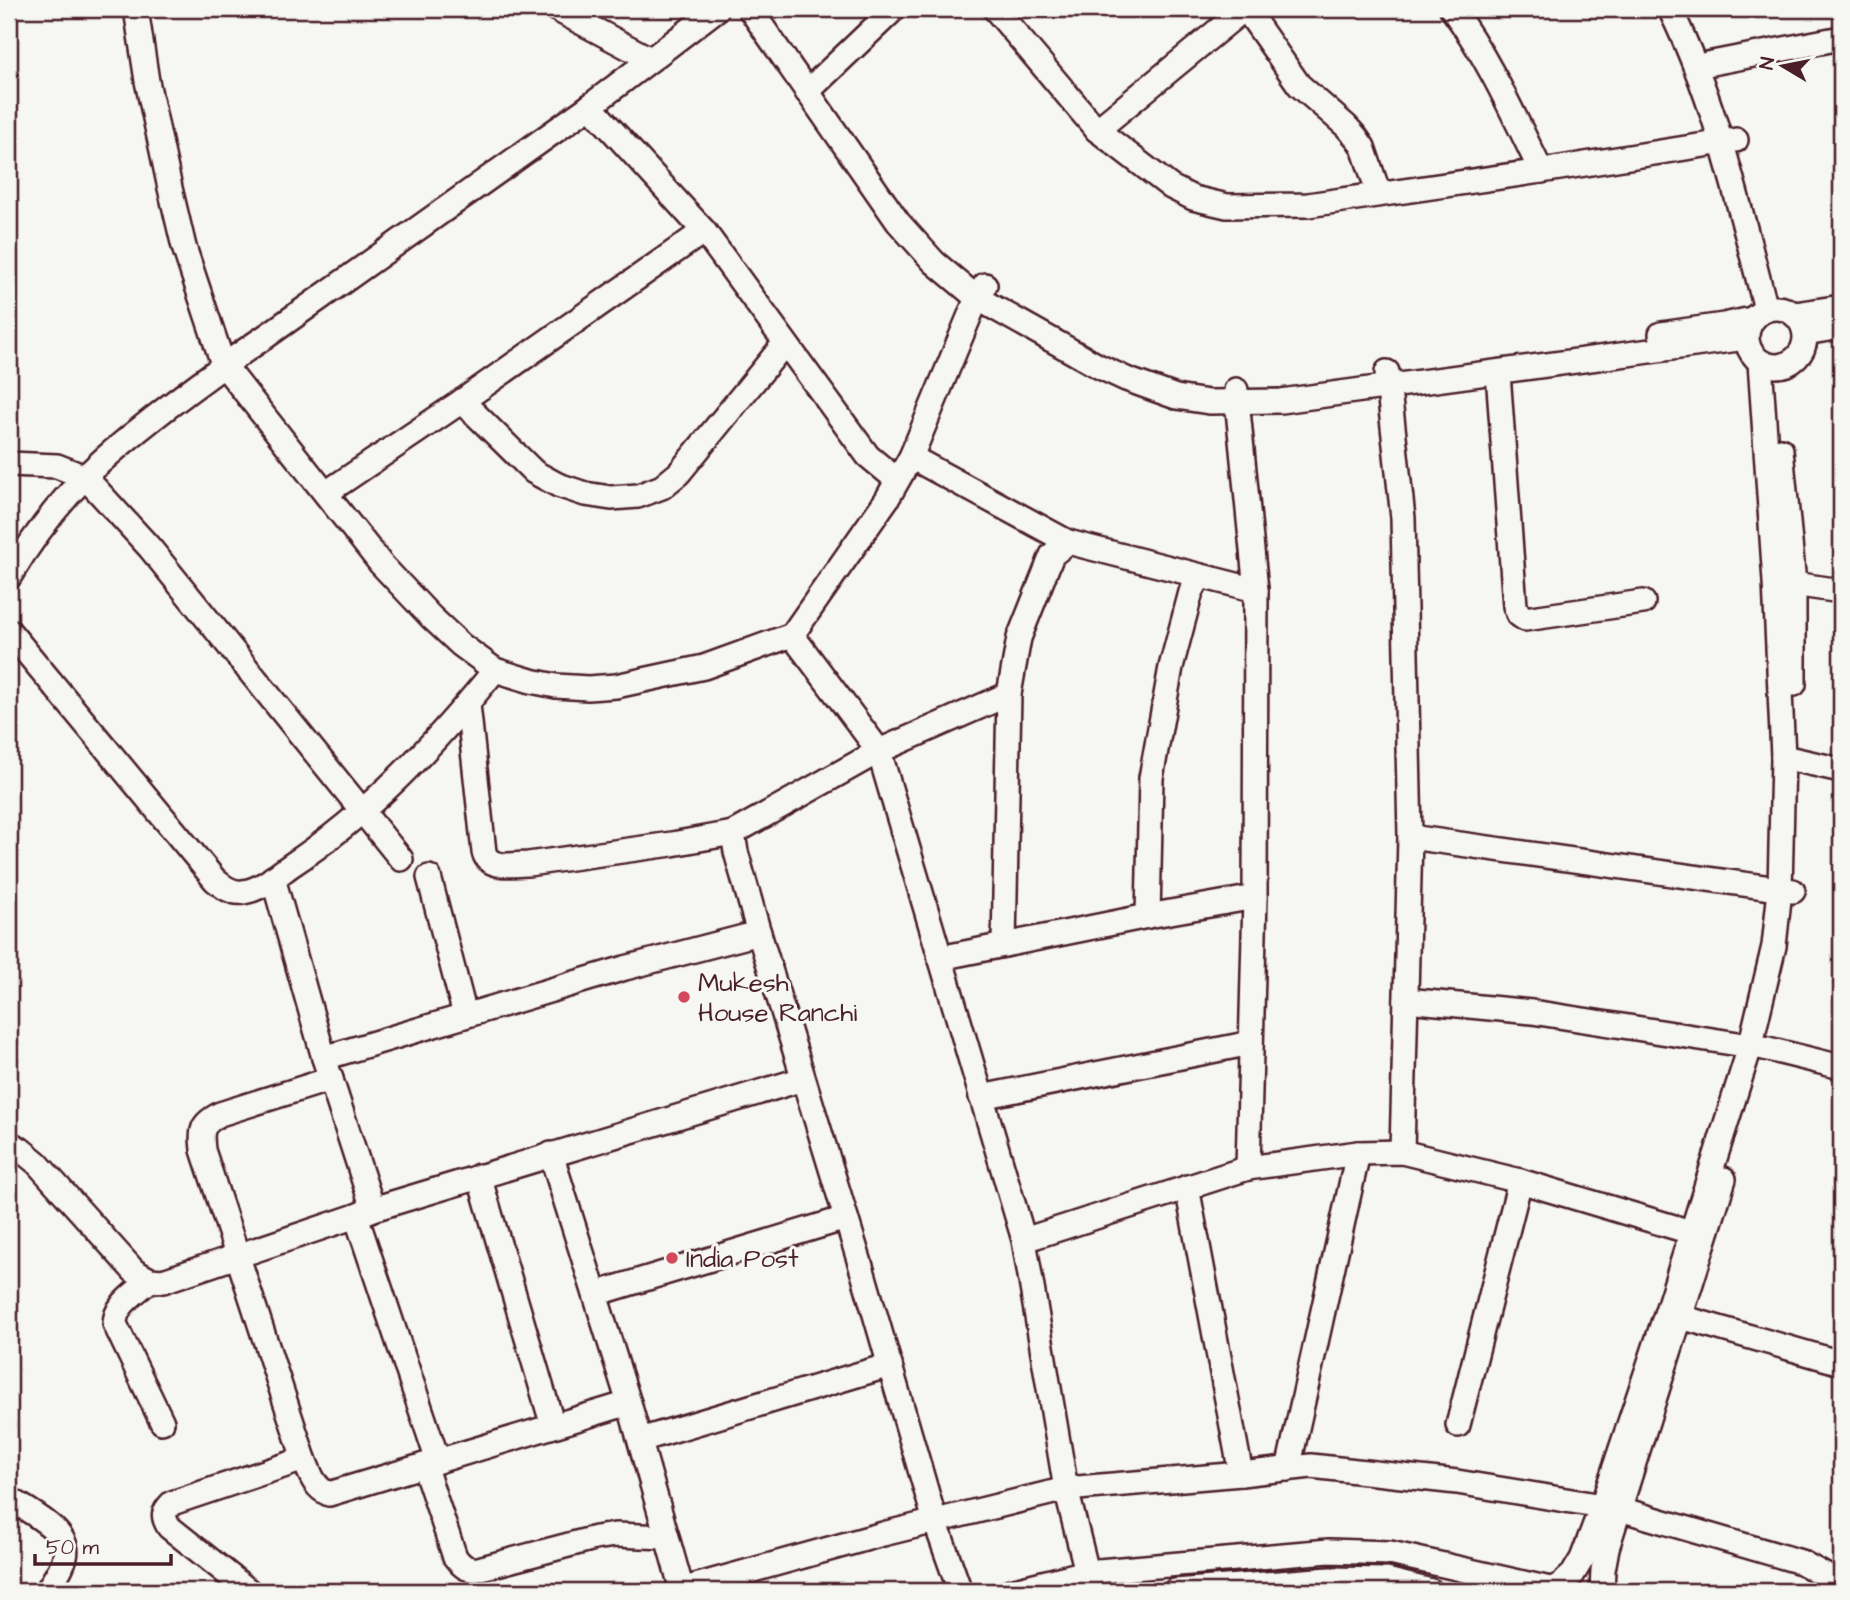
<svg xmlns="http://www.w3.org/2000/svg" width="1850" height="1600" font-family="'Architects Daughter',sans-serif">
  <style>
    .lines { fill: none; stroke-linecap: round; stroke-linejoin: round }
    .minor-casing { stroke: #4a1f2b; stroke-width: 28 }
    .minor { stroke: #f6f6f2; stroke-width: 23 }
    .poi-dot { fill: #d1495b; stroke: #f6f6f2; stroke-width: 2.5 }
    .labels { text-anchor: middle; stroke-width: 6; stroke-linejoin: round; paint-order: stroke }
    .poi-label { font-size: 26px; fill: #4a1f2b; stroke: #f6f6f2; text-anchor: start }
  </style>
  <rect width="100%" height="100%" fill="#f6f6f2"/>
  <filter id="ink" filterUnits="userSpaceOnUse"><feTurbulence type="fractalNoise" baseFrequency=".0143" numOctaves="2"/><feDisplacementMap in="SourceGraphic" scale="14" xChannelSelector="R" yChannelSelector="G"/><feConvolveMatrix kernelMatrix="1 2 1 2 8 2 1 2 1" color-interpolation-filters="sRGB"/></filter>
  <g filter="url(#ink)">
    <g class="lines">
      <defs>
        <g id="minor">
          <path d="M 136,9 L 147,81 L 170,188 L 184,247 L 223,364 L 381,564 L 431,617 L 461,645 L 495,670 L 531,681 L 556,686 L 588,688 L 616,686 L 704,667 L 792,635 L 887,499 L 911,457 L 977,298 L 985,285"/>
          <path d="M 556,9 L 650,59"/>
          <path d="M 750,9 L 898,222 L 934,262 L 977,298 L 1098,366 L 1126,379 L 1176,397 L 1209,402 L 1281,401 L 1746,338"/>
          <path d="M 995,9 L 1097,130 L 1171,187 L 1193,198 L 1227,206 L 1308,205 L 1541,171 L 1736,140"/>
          <path d="M 1246,9 L 1299,85 L 1346,126 L 1356,137 L 1363,147 L 1379,194"/>
          <path d="M 1452,9 C 1489,59 1514,116 1541,171"/>
          <path d="M 1670,9 C 1717,104 1739,207 1766,309"/>
          <path d="M 1707,64 L 1841,38"/>
          <path d="M 807,92 L 894,9"/>
          <path d="M 590,106 L 704,231 L 868,456 L 897,480"/>
          <path d="M 1097,130 L 1244,9"/>
          <circle cx="1776" cy="337" r="29"/>
          <path d="M 1795,314 L 1841,307"/>
          <path d="M 1805,333 L 1841,327"/>
          <path d="M 1661,334 L 1724,325 L 1752,319"/>
          <path d="M 1387,372 L 1403,518 L 1410,837 L 1402,1152"/>
          <path d="M 1498,373 L 1515,606 L 1519,615 L 1525,619 L 1643,602"/>
          <path d="M 1236,390 L 1256,590 L 1255,897 L 1248,1168"/>
          <path d="M 462,401 L 534,472 L 558,485 L 585,494 L 611,498 L 638,496 L 662,487 L 679,473 L 785,343"/>
          <path d="M 1781,450 L 1794,583 L 1794,684"/>
          <path d="M 911,457 L 1068,542"/>
          <path d="M 9,464 L 57,466 L 85,477 L 150,548 L 401,859"/>
          <path d="M 326,493 L 462,401 L 704,231"/>
          <path d="M 9,577 C 30,542 58,504 87,475 C 110,452 137,431 164,410 C 198,384 232,359 268,335 L 590,106 L 717,9"/>
          <path d="M 1779,582 L 1841,591"/>
          <path d="M 9,631 L 215,880 C 223,887 232,894 243,892 C 260,890 276,876 290,866 C 369,814 435,744 495,670"/>
          <path d="M 792,635 L 879,751 L 1024,1240 L 1066,1489 L 1087,1572 L 1090,1591"/>
          <path d="M 468,704 L 484,852 C 489,870 513,864 528,864 L 672,844 L 733,833"/>
          <path d="M 1783,757 L 1841,770"/>
          <path d="M 1410,837 L 1793,891"/>
          <path d="M 429,877 L 465,1015"/>
          <path d="M 273,878 L 324,1058 L 373,1209 L 803,1079"/>
          <path d="M 1148,916 L 1151,778 L 1171,667 L 1191,592 L 1200,576"/>
          <path d="M 1004,945 L 1009,694 L 1019,638 L 1052,555 L 1068,542 L 1256,590"/>
          <path d="M 940,958 L 1148,916 L 1255,897"/>
          <path d="M 1406,1000 L 1532,1012 L 1764,1048 L 1841,1067"/>
          <path d="M 324,1058 L 625,968 L 759,933"/>
          <path d="M 331,1079 L 220,1114 C 201,1125 201,1129 203,1150 L 304,1459 C 310,1473 314,1488 329,1494 L 629,1403"/>
          <path d="M 981,1097 L 1251,1043"/>
          <path d="M 9,1143 L 20,1149 L 37,1163 L 134,1271 L 150,1280 L 163,1281 L 356,1216 L 373,1209"/>
          <path d="M 551,1154 L 629,1403 L 682,1590"/>
          <path d="M 479,1176 L 553,1426"/>
          <path d="M 1187,1187 L 1241,1474"/>
          <path d="M 356,1216 L 438,1461"/>
          <path d="M 1024,1240 L 1248,1168 L 1358,1153 L 1402,1152 L 1520,1181 L 1704,1236"/>
          <path d="M 150,1280 C 136,1293 115,1304 115,1324 L 162,1422"/>
          <path d="M 595,1294 L 846,1218"/>
          <path d="M 1681,1317 L 1841,1363"/>
          <path d="M 1458,1425 L 1520,1181"/>
          <path d="M 640,1440 L 890,1365"/>
          <path d="M 424,1465 L 455,1557 C 462,1566 466,1570 478,1569 L 595,1538 L 615,1535 L 667,1537"/>
          <path d="M 1288,1469 L 1358,1153"/>
          <path d="M 9,1498 C 27,1511 72,1531 65,1557 C 62,1569 53,1581 47,1591"/>
          <path d="M 249,1591 L 169,1527 C 162,1516 163,1512 172,1503 L 304,1459"/>
          <path d="M 677,1591 L 883,1534 L 1066,1489 L 1241,1474 L 1311,1466 L 1457,1482 L 1620,1509 L 1801,1562 L 1841,1584"/>
          <path d="M 960,1591 L 935,1521 L 863,1273 L 759,933 L 736,852 L 733,833 L 879,751 L 1009,694"/>
          <path d="M 1010,1591 L 1087,1572 L 1329,1551 L 1390,1553 L 1559,1591"/>
          <path d="M 1175,1591 L 1330,1579 L 1386,1580 L 1431,1591"/>
          <path d="M 1549,1591 L 1562,1584 L 1573,1574 L 1582,1559 L 1602,1506 L 1667,1311 L 1750,1047 L 1774,946 L 1780,890 L 1783,757 L 1775,582 L 1760,362"/>
          <path d="M 1602,1591 L 1603,1570 L 1607,1548 L 1724,1179"/>
        </g>
      </defs>
      <use href="#minor" class="minor-casing"/>
      <use href="#minor" class="minor"/>
    </g>
  </g>
  <g class="poi-dot">
    <circle cx="684" cy="997" r="7"/>
    <circle cx="672" cy="1258" r="7"/>
  </g>
  <g class="labels">
    <g class="poi-label">
      <text x="698" y="991">Mukesh<tspan x="698" dy="30">House Ranchi</tspan></text>
      <text x="686" y="1267">India Post</text>
    </g>
  </g>
  <rect width="1850" height="1600" fill="none" stroke="#f6f6f2" stroke-width="35"/>
  <rect x="18" y="18" width="1815" height="1565" fill="none" stroke="#4a1f2b" stroke-width="2.5" filter="url(#ink)"/>
  <g transform="translate(1783 66) rotate(280)" stroke="#f6f6f2" stroke-width="5" paint-order="stroke">
  <path d="M0-5L12 26L0 18L-12 26Z" fill="#4a1f2b"/>
  <text y="-10" font-size="19" font-weight="bold" text-anchor="middle" fill="#4a1f2b">N</text>
  </g>
  <path d="M35 1554v10h136v-10" fill="none" stroke="#4a1f2b" stroke-width="3.5"/>
  <text x="46" y="1554" font-size="21" fill="#4a1f2b" stroke="#f6f6f2" stroke-width="5" paint-order="stroke">50 m</text>
</svg>
